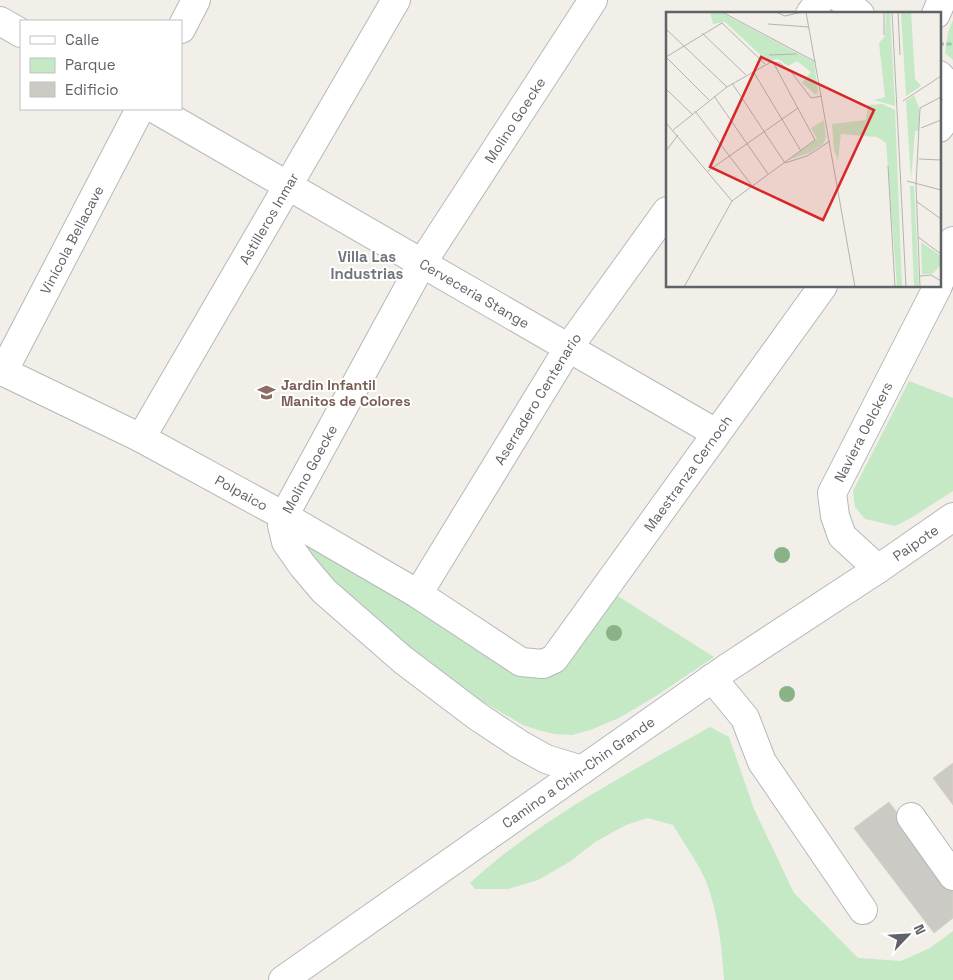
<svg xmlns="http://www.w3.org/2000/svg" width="953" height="980" font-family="'Space Grotesk',sans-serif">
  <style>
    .green { fill: #c5e8c5 }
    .building { fill: #cccac5; stroke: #d6d1c6 }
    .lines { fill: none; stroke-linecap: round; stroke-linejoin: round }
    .minor-casing { stroke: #b5b8bc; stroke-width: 30 }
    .path { stroke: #9cc7a9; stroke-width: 3; stroke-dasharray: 5 2.5; stroke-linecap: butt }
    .minor { stroke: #fff; stroke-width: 28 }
    .tree { fill: #89b387 }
    .labels { text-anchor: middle; stroke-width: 4; stroke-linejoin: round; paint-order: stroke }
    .street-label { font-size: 14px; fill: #5f6368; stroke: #fff }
    .education-label { font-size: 14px; font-weight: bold; fill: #785e54; stroke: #fff; text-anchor: start }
    .neighbourhood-label { font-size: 15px; font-weight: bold; fill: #70757a; stroke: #fff }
    .inset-road { fill: none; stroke: #b3b3b1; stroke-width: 1 }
    .view { fill: #d62828; fill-opacity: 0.15; stroke: #d62828; stroke-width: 2.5 }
    .inset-edge { fill: none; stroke: #5f6368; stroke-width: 2.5 }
  </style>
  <rect width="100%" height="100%" fill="#f1efe8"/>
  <g class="green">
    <path d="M 953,20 L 953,60 L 945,53 L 948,33 Z"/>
    <path d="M 909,381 L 953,398 L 953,491 L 911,518 L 895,526 L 865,519 L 855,507 L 853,491 Z"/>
    <path d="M 299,541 L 535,672 L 613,593 L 714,657 L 656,696 L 619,718 L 590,730 L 572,735 L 554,734 L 538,730 L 523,725 L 478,699 L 429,666 L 334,589 Z"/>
    <path d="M 710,727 L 729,737 L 754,809 L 794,893 L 858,958 L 901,961 L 930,948 L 953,931 L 953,980 L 724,980 C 722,947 718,913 706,881 C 699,864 683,842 673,825 L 647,818 L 626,825 L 595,842 L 571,861 L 538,880 L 508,889 L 475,889 L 470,883 C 541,818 627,774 710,727 Z"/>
  </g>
  <g class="building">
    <path d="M 953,763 L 953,805 L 933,778 Z"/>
    <path d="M 889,802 L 953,888 L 953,918 L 934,933 L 854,828 Z"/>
  </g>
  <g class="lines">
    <defs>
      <g id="minor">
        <path d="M 842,0 L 860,14"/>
        <path d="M 810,14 L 820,0"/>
        <path d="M 936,14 L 942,0"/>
        <path d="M 0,21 L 21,33"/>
        <path d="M 181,29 L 196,0"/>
        <path d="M 939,75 L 953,90"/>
        <path id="s1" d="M 155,109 L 716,433"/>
        <path d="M 939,128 L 953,109"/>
        <path d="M 939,283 L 945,270 L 953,241"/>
        <path id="s2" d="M 0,370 L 141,438 L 284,516 L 418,594 L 521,662 L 543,664 L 554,659 L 823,286"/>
        <path id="s3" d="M 3,372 L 140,109"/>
        <path id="s4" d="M 141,438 L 396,0"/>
        <path id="s5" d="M 878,569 L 842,536 L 835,516 L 832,493 L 938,286"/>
        <path id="s6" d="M 418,594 L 569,347 L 667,211"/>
        <path d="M 712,678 L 745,718 L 762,762 L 863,910"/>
        <path id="s7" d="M 582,770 L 546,759 L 519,744 L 477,716 L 403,660 L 324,591 L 302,565 L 286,542 L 282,525 L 284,516 L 422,263 L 593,0"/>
        <path d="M 911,817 L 953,876"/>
        <path id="s8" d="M 283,980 L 727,668 L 878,569 L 953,517"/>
      </g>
    </defs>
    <use href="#minor" class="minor-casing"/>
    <path class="path" d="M 939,44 L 953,44"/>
    <use href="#minor" class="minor"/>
  </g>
  <g class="tree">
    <circle cx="782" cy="555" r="8"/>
    <circle cx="614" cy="633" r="8"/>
    <circle cx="787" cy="694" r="8"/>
  </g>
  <defs>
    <symbol id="school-bare" viewBox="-9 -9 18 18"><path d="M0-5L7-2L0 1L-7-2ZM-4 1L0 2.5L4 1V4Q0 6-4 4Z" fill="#8d6e63" stroke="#fff" stroke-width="2.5" paint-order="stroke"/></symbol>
  </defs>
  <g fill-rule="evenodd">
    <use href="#school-bare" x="254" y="380" width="25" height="25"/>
  </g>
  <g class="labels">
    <g class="street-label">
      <text dy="5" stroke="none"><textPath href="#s7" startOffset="864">Molino Goecke</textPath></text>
      <text dy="5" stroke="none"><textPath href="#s4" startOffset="254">Astilleros Inmar</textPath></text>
      <text dy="5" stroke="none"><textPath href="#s3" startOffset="149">Vinícola Bellacave</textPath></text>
      <text dy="5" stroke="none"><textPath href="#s1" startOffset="369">Cerveceria Stange</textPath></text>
      <text dy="5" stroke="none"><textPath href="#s6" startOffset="229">Aserradero Centenario</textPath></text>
      <text dy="5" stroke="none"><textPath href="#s5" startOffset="162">Naviera Oelckers</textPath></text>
      <text dy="5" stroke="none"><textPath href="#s7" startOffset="459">Molino Goecke</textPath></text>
      <text dy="5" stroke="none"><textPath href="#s2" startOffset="861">Maestranza Cernoch</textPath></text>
      <text dy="5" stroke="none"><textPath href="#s2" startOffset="271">Polpaico</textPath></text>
      <text dy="5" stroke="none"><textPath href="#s8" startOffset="769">Paipote</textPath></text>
      <text dy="5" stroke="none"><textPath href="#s8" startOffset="361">Camino a Chin-Chin Grande</textPath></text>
    </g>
    <g class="education-label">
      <text x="281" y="390">Jardin Infantil<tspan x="281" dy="16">Manitos de Colores</tspan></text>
    </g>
    <g class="neighbourhood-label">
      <text x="367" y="262">Villa Las<tspan x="367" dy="17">Industrias</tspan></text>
    </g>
  </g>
  <g transform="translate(666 12)">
    <rect width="275" height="275" fill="#f1efe8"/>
    <path d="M 44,0 L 54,0 L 148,50 L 152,80 L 150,83 L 136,71 L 145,60 L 131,49 L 122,54 L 112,47 L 101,49 L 59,10 L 47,12 ZM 220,0 L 224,0 L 229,94 L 208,88 L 219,85 L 213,31 L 219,24 ZM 235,0 L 245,0 L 249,67 L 255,74 L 240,84 ZM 248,83 L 253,96 L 253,119 L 249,119 L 245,167 L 240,89 ZM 216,92 L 229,98 L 236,275 L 231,275 L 220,131 L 211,125 L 175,122 L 172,148 L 168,138 L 166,112 L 200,108 L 202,93 ZM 158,108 L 160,126 L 157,132 L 143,141 L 122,148 L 151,127 L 145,116 ZM 244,174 L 248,174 L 253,275 L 248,275 ZM 255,230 L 275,244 L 275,253 L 266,262 L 256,262 Z" fill="#c5e8c5"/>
    <path class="inset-road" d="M 56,0 L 150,50M 110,0 L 119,4 L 136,0M 140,0 L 189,275M 226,0 L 240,275M 232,0 L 234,43M 102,12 L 143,15M 0,17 L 61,75M 36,21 L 80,63M 218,23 L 218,0M 103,43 L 131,42M 0,45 L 56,11 L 99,52M 0,45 L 43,88M 87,59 L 135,139M 66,71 L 119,151 L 141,144 L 164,129M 0,77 L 26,102M 48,84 L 102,162M 237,89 L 275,64M 29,99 L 87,175M 0,111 L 66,189M 255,116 L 275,108M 7,118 L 61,75 L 105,50 L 114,51 L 126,61 L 145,86 L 156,84M 0,139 L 12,123M 253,147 L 275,148M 222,154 L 229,275M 42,159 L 132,96M 241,169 L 275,178M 250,189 L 275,207M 252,225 L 275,242M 254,264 L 265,263 L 275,269M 18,275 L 66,189 L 149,128 L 107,50M 254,275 L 250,173 L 254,96 L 275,85"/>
    <path class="view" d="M 95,45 L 208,98 L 157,208 L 44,155 Z"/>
    <rect width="275" height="275" class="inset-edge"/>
  </g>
  <rect x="20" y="20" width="162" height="90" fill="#ffffff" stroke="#bfc1c3"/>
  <rect x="30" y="36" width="25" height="8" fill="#ffffff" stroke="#bfc1c3"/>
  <text x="65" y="45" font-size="15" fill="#5f6368">Calle</text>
  <rect x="30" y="58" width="25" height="15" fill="#c5e8c5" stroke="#bfc1c3"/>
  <text x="65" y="70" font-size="15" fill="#5f6368">Parque</text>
  <rect x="30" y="82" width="25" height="15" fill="#cccac5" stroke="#bfc1c3"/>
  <text x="65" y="95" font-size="15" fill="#5f6368">Edificio</text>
  <g transform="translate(908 935) rotate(65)" stroke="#ffffff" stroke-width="4" paint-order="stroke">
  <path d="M0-4L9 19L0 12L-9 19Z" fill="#5f6368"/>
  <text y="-8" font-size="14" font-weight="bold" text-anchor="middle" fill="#5f6368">N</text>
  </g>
</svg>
